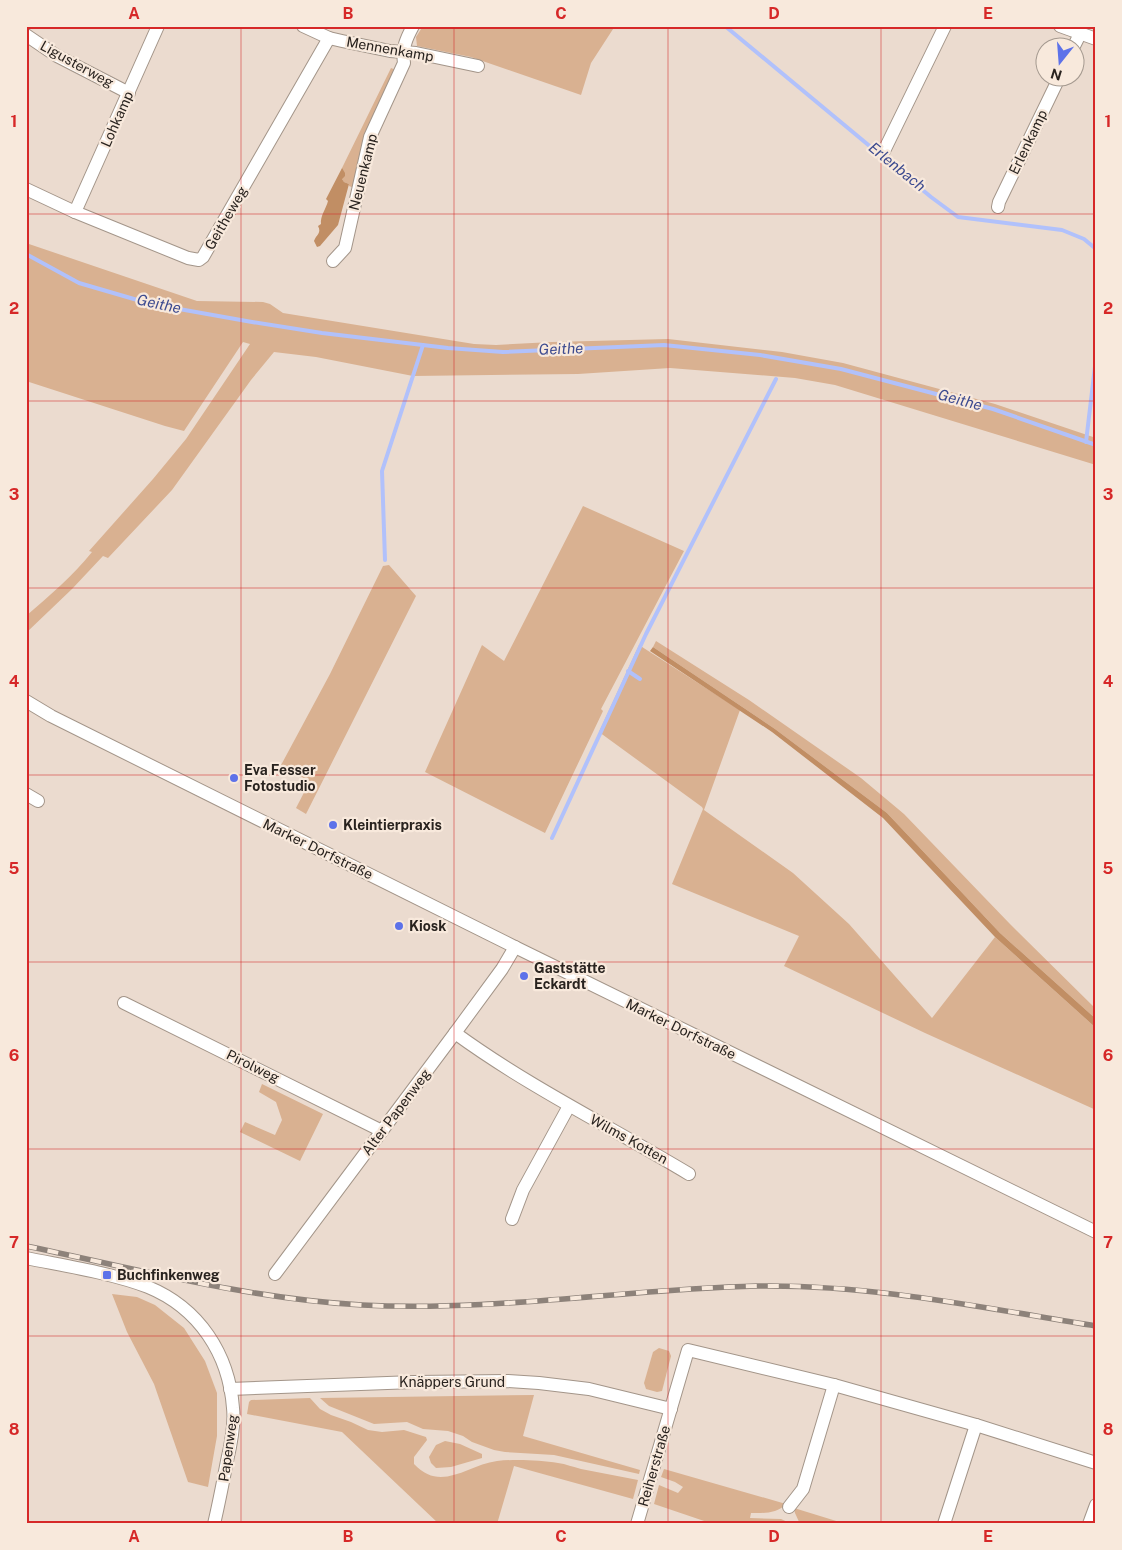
<svg xmlns="http://www.w3.org/2000/svg" width="1122" height="1550" font-family="'Public Sans',sans-serif">
  <style>
    .green { fill: #d9b191 }
    .forest { fill: #c18e64 }
    .lines { fill: none; stroke-linecap: round; stroke-linejoin: round }
    .stream { stroke: #b1c1fb; stroke-width: 4 }
    .minor-casing { stroke: #a39589; stroke-width: 14 }
    .minor { stroke: #fff; stroke-width: 12 }
    .rail-casing { stroke: #8d827a; stroke-width: 5.5 }
    .rail { stroke: #f8e9dc; stroke-width: 4; stroke-dasharray: 11; stroke-linecap: butt }
    .grid { fill: none; stroke: #d62828; stroke-width: 1; stroke-opacity: 0.55 }
    .poi-dot { fill: #5d72e9; stroke: #f8e9dc; stroke-width: 2 }
    .labels { text-anchor: middle; stroke-width: 4.5; stroke-linejoin: round; paint-order: stroke }
    .street-label { font-size: 14px; fill: #29231f; stroke: #f8e9dc }
    .poi-label { font-size: 14px; font-weight: bold; fill: #29231f; stroke: #f8e9dc; text-anchor: start }
    .water-label { font-size: 15px; font-style: italic; fill: #3d4b90; stroke: #f8e9dc }
    .neatline { fill: none; stroke: #d62828; stroke-width: 2 }
    .grid-label { font-size: 16px; text-anchor: middle; font-weight: bold; fill: #d62828 }
  </style>
  <rect width="100%" height="100%" fill="#ebdbcf"/>
  <g class="green">
    <path d="M 423,26 L 615,26 L 591,63 L 581,95 L 471,57 L 417,46 L 416,37 Z"/>
    <path d="M 391,68 L 396,70 L 354,188 L 349,186 L 349,184 L 344,182 L 342,179 L 342,168 Z"/>
    <path d="M 26,243 L 197,301 L 263,302 L 270,304 L 283,313 L 474,344 L 496,345 L 552,342 L 668,339 L 782,352 L 843,363 L 995,404 L 1096,438 L 1096,465 L 835,385 L 795,378 L 670,368 L 578,374 L 413,376 L 316,357 L 274,352 L 251,380 L 172,490 L 108,558 L 103,556 L 72,589 L 26,633 L 26,616 C 49,596 73,576 92,552 L 89,551 L 153,479 L 186,439 L 250,344 L 243,342 L 184,431 L 165,426 L 26,381 Z"/>
    <path d="M 583,506 L 684,551 L 601,709 L 603,711 L 545,833 L 425,772 L 482,645 L 504,661 Z"/>
    <path d="M 389,565 L 416,596 L 306,814 L 296,808 L 310,781 L 280,767 L 330,674 L 383,566 Z"/>
    <path d="M 656,641 L 749,700 L 861,778 L 904,814 L 1010,924 L 1096,1009 L 1096,1019 L 1000,933 L 887,813 L 775,729 L 653,647 Z"/>
    <path d="M 639,645 L 740,710 L 704,810 L 793,873 L 849,924 L 932,1018 L 995,937 L 1096,1028 L 1096,1110 L 925,1033 L 784,966 L 799,936 L 672,884 L 703,809 L 702,807 L 599,732 Z"/>
    <path d="M 262,1084 L 323,1114 L 300,1161 L 240,1132 L 245,1122 L 275,1135 L 282,1120 L 276,1102 L 259,1092 Z"/>
    <path d="M 112,1294 L 137,1297 L 155,1305 L 184,1328 L 205,1361 L 217,1393 L 217,1436 L 208,1487 L 188,1482 L 154,1384 L 127,1332 Z"/>
    <path d="M 659,1348 L 669,1351 L 671,1356 L 662,1391 L 657,1392 L 646,1389 L 644,1383 L 653,1352 Z"/>
    <path d="M 534,1395 L 523,1436 L 640,1470 L 639,1474 L 554,1455 L 505,1452 L 494,1450 L 472,1442 L 463,1436 L 448,1431 L 423,1429 L 407,1422 L 374,1424 L 329,1406 L 320,1398 Z"/>
    <path d="M 310,1398 L 320,1409 L 331,1415 L 351,1422 L 368,1430 L 382,1432 L 404,1430 L 426,1437 L 427,1440 L 414,1457 L 414,1464 C 441,1493 467,1465 497,1461 C 515,1459 540,1460 558,1463 C 566,1464 573,1467 581,1469 C 600,1473 619,1476 638,1480 L 633,1499 L 514,1466 L 497,1524 L 439,1524 L 342,1432 L 247,1414 L 249,1402 L 251,1400 Z"/>
    <path d="M 445,1441 L 460,1444 L 482,1454 L 482,1458 L 451,1467 L 436,1468 L 431,1463 L 429,1457 L 436,1445 Z"/>
    <path d="M 664,1469 L 786,1504 C 777,1514 763,1513 751,1513 L 750,1518 L 781,1519 L 792,1524 L 713,1524 L 654,1504 L 659,1485 L 678,1493 L 683,1487 L 675,1482 L 661,1477 Z"/>
    <path d="M 794,1508 L 846,1524 L 800,1524 L 795,1513 Z"/>
  </g>
  <g class="forest">
    <path d="M 342,168 L 345,173 L 345,176 L 342,179 L 344,182 L 349,184 L 338,225 L 320,246 L 317,247 L 314,241 C 316,235 322,233 318,226 L 321,224 C 320,216 326,209 328,201 L 326,199 Z"/>
    <path d="M 653,647 L 775,729 L 887,813 L 1000,933 L 1096,1019 L 1096,1028 L 995,937 L 883,818 L 772,732 L 650,651 Z"/>
  </g>
  <g class="lines">
    <g class="stream">
      <path d="M 725,26 L 931,197 L 958,217 L 1062,230 L 1084,239 L 1096,249"/>
      <path d="M 26,254 L 79,283 L 151,304 L 252,322 L 322,333 L 448,348 L 503,352 L 664,345 L 760,355 L 841,369 L 993,409 L 1096,445"/>
      <path d="M 1086,442 L 1096,358"/>
      <path d="M 385,560 L 382,471 L 423,345"/>
      <path d="M 628,671 L 640,679"/>
      <path d="M 552,838 L 646,634 L 776,379"/>
    </g>
    <defs>
      <g id="minor">
        <path d="M 303,26 L 329,38 L 342,41 L 390,51 L 416,53 L 478,66"/>
        <path d="M 1060,26 L 1096,39"/>
        <path d="M 26,35 L 57,56 L 129,93"/>
        <path d="M 1073,48 L 1080,34"/>
        <path d="M 883,153 L 945,26"/>
        <path d="M 26,189 L 75,212 L 188,258 L 199,260 L 203,257 L 329,38"/>
        <path d="M 998,207 L 999,202 L 1059,78"/>
        <path d="M 75,212 L 158,26"/>
        <path d="M 333,261 L 345,248 L 370,137 L 404,63 C 402,48 406,39 413,26"/>
        <path d="M 26,701 L 51,716 L 515,947 L 1096,1232"/>
        <path d="M 26,794 L 38,801"/>
        <path d="M 124,1003 L 382,1131"/>
        <path d="M 455,1033 C 529,1087 611,1127 689,1174"/>
        <path d="M 512,1219 L 523,1190 L 569,1106"/>
        <path d="M 26,1258 C 65,1266 112,1273 148,1287 C 199,1308 229,1354 233,1408 C 235,1425 231,1444 227,1461 C 223,1482 219,1503 214,1524"/>
        <path d="M 275,1274 L 455,1033 L 502,969 L 515,947"/>
        <path d="M 230,1389 L 414,1382 L 508,1381 L 539,1383 L 589,1389 L 671,1409"/>
        <path d="M 789,1507 L 803,1489 L 834,1385"/>
        <path d="M 637,1524 L 688,1350 L 834,1385 L 976,1425 L 1096,1463"/>
        <path d="M 944,1524 L 976,1425"/>
        <path d="M 1089,1524 L 1096,1505"/>
      </g>
    </defs>
    <use href="#minor" class="minor-casing"/>
    <use href="#minor" class="minor"/>
    <defs>
      <path id="rail" d="M 26,1246 C 137,1269 249,1299 362,1305 C 494,1312 626,1289 757,1286 C 871,1284 984,1308 1096,1326"/>
    </defs>
    <use href="#rail" class="rail-casing"/>
    <use href="#rail" class="rail"/>
  </g>
  <path class="grid" d="M 241,26 L 241,1524M 454,26 L 454,1524M 668,26 L 668,1524M 881,26 L 881,1524M 26,214 L 1096,214M 26,401 L 1096,401M 26,588 L 1096,588M 26,775 L 1096,775M 26,962 L 1096,962M 26,1149 L 1096,1149M 26,1336 L 1096,1336"/>
  <g class="poi-dot">
    <circle cx="234" cy="778" r="5"/>
    <circle cx="333" cy="825" r="5"/>
    <circle cx="399" cy="926" r="5"/>
    <circle cx="524" cy="976" r="5"/>
    <rect x="102" y="1270" width="10" height="10" rx="2.5"/>
  </g>
  <g class="labels">
    <g class="street-label">
      <text transform="translate(390 49) rotate(10)" y="5">Mennenkamp</text>
      <text transform="translate(77 64) rotate(29)" y="5">Ligusterweg</text>
      <text transform="translate(117 119) rotate(-66)" y="5">Lohkamp</text>
      <text transform="translate(1028 142) rotate(-64)" y="5">Erlenkamp</text>
      <text transform="translate(363 172) rotate(-76)" y="5">Neuenkamp</text>
      <text transform="translate(226 218) rotate(-60)" y="5">Geitheweg</text>
      <text transform="translate(318 849) rotate(26)" y="5">Marker Dorfstraße</text>
      <text transform="translate(681 1029) rotate(26)" y="5">Marker Dorfstraße</text>
      <text transform="translate(253 1066) rotate(26)" y="5">Pirolweg</text>
      <text transform="translate(396 1112) rotate(-53)" y="5">Alter Papenweg</text>
      <text transform="translate(629 1139) rotate(29)" y="5">Wilms Kotten</text>
      <text x="452" y="1387">Knäppers Grund</text>
      <text transform="translate(228 1448) rotate(-82)" y="5">Papenweg</text>
      <text transform="translate(654 1466) rotate(-74)" y="5">Reiherstraße</text>
    </g>
    <g class="poi-label">
      <text x="244" y="775">Eva Fesser<tspan x="244" dy="16">Fotostudio</tspan></text>
      <text x="343" y="830">Kleintierpraxis</text>
      <text x="409" y="931">Kiosk</text>
      <text x="534" y="973">Gaststätte<tspan x="534" dy="16">Eckardt</tspan></text>
      <text x="117" y="1280">Buchfinkenweg</text>
    </g>
    <g class="water-label">
      <text transform="translate(897 167) rotate(39)" y="5">Erlenbach</text>
      <text transform="translate(159 304) rotate(12)" y="5">Geithe</text>
      <text transform="translate(561 349) rotate(-2)" y="5">Geithe</text>
      <text transform="translate(960 400) rotate(15)" y="5">Geithe</text>
    </g>
  </g>
  <rect width="1122" height="1550" fill="none" stroke="#f8e9dc" stroke-width="55"/>
  <g transform="translate(1060 62) rotate(197)"><circle r="24" fill="#f8e9dc" stroke="#a59a90"/>
  <path d="M0-4L9 19L0 12L-9 19Z" fill="#5d72e9"/>
  <text y="-8" font-size="14" font-weight="bold" text-anchor="middle" fill="#29231f">N</text>
  </g>
  <rect x="28" y="28" width="1066" height="1494" class="neatline"/>
  <g class="grid-label">
    <text x="134" y="19">A</text>
    <text x="348" y="19">B</text>
    <text x="561" y="19">C</text>
    <text x="774" y="19">D</text>
    <text x="988" y="19">E</text>
    <text x="14" y="127">1</text>
    <text x="1108" y="127">1</text>
    <text x="14" y="314">2</text>
    <text x="1108" y="314">2</text>
    <text x="14" y="500">3</text>
    <text x="1108" y="500">3</text>
    <text x="14" y="687">4</text>
    <text x="1108" y="687">4</text>
    <text x="14" y="874">5</text>
    <text x="1108" y="874">5</text>
    <text x="14" y="1061">6</text>
    <text x="1108" y="1061">6</text>
    <text x="14" y="1248">7</text>
    <text x="1108" y="1248">7</text>
    <text x="14" y="1435">8</text>
    <text x="1108" y="1435">8</text>
    <text x="134" y="1542">A</text>
    <text x="348" y="1542">B</text>
    <text x="561" y="1542">C</text>
    <text x="774" y="1542">D</text>
    <text x="988" y="1542">E</text>
  </g>
</svg>
